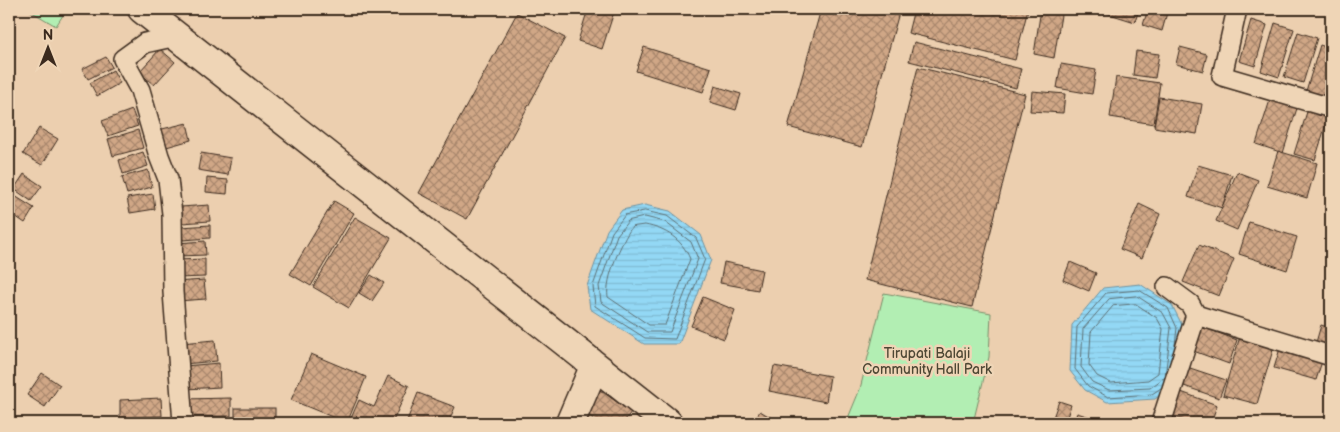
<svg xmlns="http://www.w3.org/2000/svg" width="1340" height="432" font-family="'Balsamiq Sans',sans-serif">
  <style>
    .green { fill: #b2eeb3; stroke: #768c68 }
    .water { fill: url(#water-rules); stroke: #70929f }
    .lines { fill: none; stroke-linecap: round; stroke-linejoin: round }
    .shore { stroke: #5e7074; stroke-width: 1 }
    .building { fill: url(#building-cross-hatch); stroke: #3b2a1e }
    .street-casing { stroke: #3b2a1e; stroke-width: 22 }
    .secondary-casing { stroke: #3b2a1e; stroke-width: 31 }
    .primary-casing { stroke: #3b2a1e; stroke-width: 31 }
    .street { stroke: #efd5b6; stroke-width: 19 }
    .secondary { stroke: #efd5b6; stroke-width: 28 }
    .primary { stroke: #efd5b6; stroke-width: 28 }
    .labels { text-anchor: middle; stroke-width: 5; stroke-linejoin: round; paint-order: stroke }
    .park-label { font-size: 14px; fill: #4d4734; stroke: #efd5b6 }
  </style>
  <defs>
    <pattern id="water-rules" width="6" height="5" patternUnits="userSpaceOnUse" patternTransform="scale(1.25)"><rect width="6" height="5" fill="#93d8f5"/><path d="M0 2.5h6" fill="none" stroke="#80bad2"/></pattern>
    <pattern id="building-cross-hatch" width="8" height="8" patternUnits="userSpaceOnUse" patternTransform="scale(1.25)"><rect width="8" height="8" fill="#d0a786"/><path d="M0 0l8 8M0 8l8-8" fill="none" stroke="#aa886d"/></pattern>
  </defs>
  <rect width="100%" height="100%" fill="#eccfaf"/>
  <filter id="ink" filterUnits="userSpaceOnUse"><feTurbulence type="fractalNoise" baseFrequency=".02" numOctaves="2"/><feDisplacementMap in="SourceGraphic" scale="10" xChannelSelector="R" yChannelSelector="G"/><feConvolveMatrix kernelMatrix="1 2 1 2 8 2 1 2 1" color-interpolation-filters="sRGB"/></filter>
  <g filter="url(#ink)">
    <g class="green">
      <path d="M 27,9 L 67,9 L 56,26 Z"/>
      <path d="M 884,293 L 991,313 L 989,357 L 973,423 L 846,423 L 860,389 Z"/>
    </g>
    <g class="water">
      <path d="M 645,205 L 670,211 L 701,235 L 711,260 L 679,344 L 644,344 L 590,309 L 587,286 L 607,230 L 622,210 Z"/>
      <path d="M 1140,284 L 1172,305 L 1183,327 L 1175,384 L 1155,399 L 1107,402 L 1085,390 L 1070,371 L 1072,325 L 1103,288 Z"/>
    </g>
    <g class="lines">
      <g class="shore">
        <path d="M 645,211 L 667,216 L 696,238 L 705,259 L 675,339 L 645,338 L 595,306 L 593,286 L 612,232 L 625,215 Z"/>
        <path d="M 645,217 L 665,222 L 691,242 L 698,259 L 670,332 L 647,332 L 601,302 L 599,286 L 617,235 L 628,221 Z"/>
        <path d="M 645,225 C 666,229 682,239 690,259 L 665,325 L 649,325 L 608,297 C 605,279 621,242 632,227 Z"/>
        <path d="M 1137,296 L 1163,313 L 1171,328 L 1165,377 L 1150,388 L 1109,390 L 1092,382 L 1081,367 L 1083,329 L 1109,299 Z"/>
        <path d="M 1136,304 L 1157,318 L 1163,329 L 1158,373 L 1148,380 L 1111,383 L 1097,376 L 1089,365 L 1091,332 L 1113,306 Z"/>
        <path d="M 1161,388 L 1152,394 L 1108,397 L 1088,386 L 1075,369 L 1077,327 L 1106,293 L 1139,290 L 1168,308 L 1177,328 L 1175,345"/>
      </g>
    </g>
    <g class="building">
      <path d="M 588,9 L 605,9 L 614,12 L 602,49 L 578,41 Z"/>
      <path d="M 821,9 L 900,9 L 862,147 L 788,127 Z"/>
      <path d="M 914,9 L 1028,9 L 1015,60 L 908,33 Z"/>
      <path d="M 1041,9 L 1062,9 L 1054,58 L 1034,54 Z"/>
      <path d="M 1101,9 L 1139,9 L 1135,22 L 1100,11 Z"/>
      <path d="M 1148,9 L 1168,9 L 1162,31 L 1143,25 Z"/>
      <path d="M 517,13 L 565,38 L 467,219 L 419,193 Z"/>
      <path d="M 1251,20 L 1267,25 L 1255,66 L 1239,61 Z"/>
      <path d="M 1275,23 L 1294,29 L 1279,77 L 1261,71 Z"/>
      <path d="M 1298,32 L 1317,38 L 1303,83 L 1284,77 Z"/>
      <path d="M 914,42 L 1021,69 L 1016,88 L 909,61 Z"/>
      <path d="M 1320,45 L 1331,49 L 1331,85 L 1327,98 L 1306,91 Z"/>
      <path d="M 644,47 L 711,68 L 703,92 L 636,71 Z"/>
      <path d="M 1180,47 L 1207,54 L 1203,71 L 1176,64 Z"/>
      <path d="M 160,49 L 175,62 L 154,85 L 139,72 Z"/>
      <path d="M 1136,51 L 1159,54 L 1155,78 L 1133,75 Z"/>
      <path d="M 106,57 L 112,67 L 88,79 L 82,69 Z"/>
      <path d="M 1061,64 L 1096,70 L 1092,94 L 1057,88 Z"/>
      <path d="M 918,67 L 1025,94 L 972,307 L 865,280 Z"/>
      <path d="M 113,70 L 120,83 L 97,96 L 90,83 Z"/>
      <path d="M 1116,77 L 1160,83 L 1154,124 L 1110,117 Z"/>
      <path d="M 715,86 L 741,94 L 736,110 L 710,102 Z"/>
      <path d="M 1032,91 L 1065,94 L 1063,113 L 1030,111 Z"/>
      <path d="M 1159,97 L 1202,104 L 1197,134 L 1154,127 Z"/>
      <path d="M 1271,97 L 1298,105 L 1283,153 L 1256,144 Z"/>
      <path d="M 1310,102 L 1331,108 L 1315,160 L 1294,154 Z"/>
      <path d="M 132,110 L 138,126 L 108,136 L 102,121 Z"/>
      <path d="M 187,123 L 191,140 L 163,148 L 158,130 Z"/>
      <path d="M 39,128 L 58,139 L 42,165 L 23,154 Z"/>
      <path d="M 138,130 L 143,148 L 113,156 L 108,139 Z"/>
      <path d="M 1278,151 L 1317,163 L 1307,198 L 1267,186 Z"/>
      <path d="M 143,152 L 148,166 L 123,174 L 119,160 Z"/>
      <path d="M 201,153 L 231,158 L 228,175 L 198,170 Z"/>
      <path d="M 1198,165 L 1232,175 L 1222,208 L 1188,197 Z"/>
      <path d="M 148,170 L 152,187 L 127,194 L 122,177 Z"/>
      <path d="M 1237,172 L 1258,180 L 1237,230 L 1216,221 Z"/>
      <path d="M 24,174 L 42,186 L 31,201 L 14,189 Z"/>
      <path d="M 207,178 L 228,180 L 227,194 L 206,192 Z"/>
      <path d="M 10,193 L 34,208 L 25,223 L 9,212 L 9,195 Z"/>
      <path d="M 153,194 L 155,209 L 130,213 L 127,198 Z"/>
      <path d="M 334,201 L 354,213 L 311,286 L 290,274 Z"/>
      <path d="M 1139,204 L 1160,214 L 1142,258 L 1120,249 Z"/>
      <path d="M 209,205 L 210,221 L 182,223 L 181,207 Z"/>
      <path d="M 355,217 L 391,238 L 349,308 L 313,287 Z"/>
      <path d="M 1249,222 L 1297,237 L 1287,270 L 1239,254 Z"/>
      <path d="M 210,225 L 210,238 L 183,240 L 181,227 Z"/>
      <path d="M 205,241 L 206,255 L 178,256 L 177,243 Z"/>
      <path d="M 1199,245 L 1234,259 L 1219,296 L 1183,282 Z"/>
      <path d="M 205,259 L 205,277 L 177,278 L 177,260 Z"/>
      <path d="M 724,262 L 762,270 L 758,290 L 720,283 Z"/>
      <path d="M 1070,262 L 1096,273 L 1089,291 L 1063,280 Z"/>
      <path d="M 371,275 L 384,283 L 372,301 L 359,293 Z"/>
      <path d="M 204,280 L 206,299 L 177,301 L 175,282 Z"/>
      <path d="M 703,297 L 735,310 L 724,339 L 691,326 Z"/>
      <path d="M 1197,325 L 1237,340 L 1229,364 L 1188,349 Z"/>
      <path d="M 1321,325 L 1331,328 L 1331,348 L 1315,346 Z"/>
      <path d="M 1241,333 L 1275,343 L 1257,404 L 1223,395 Z"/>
      <path d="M 215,340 L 217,361 L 183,364 L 181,343 Z"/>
      <path d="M 1282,342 L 1324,355 L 1316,380 L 1274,368 Z"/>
      <path d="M 311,354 L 366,377 L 347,423 L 291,400 Z"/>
      <path d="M 219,363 L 220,387 L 186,389 L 185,366 Z"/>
      <path d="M 774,366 L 830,376 L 826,402 L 769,391 Z"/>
      <path d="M 1184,366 L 1226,380 L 1219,398 L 1178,384 Z"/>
      <path d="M 42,373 L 60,385 L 45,407 L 27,395 Z"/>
      <path d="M 388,376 L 409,386 L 392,423 L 349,423 L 359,400 L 374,407 Z"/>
      <path d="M 600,390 L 631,412 L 623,423 L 600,423 L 584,412 Z"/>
      <path d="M 1181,392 L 1217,405 L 1211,423 L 1192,423 L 1172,416 Z"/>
      <path d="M 418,393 L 455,407 L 448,423 L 406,423 Z"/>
      <path d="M 161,398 L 162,416 L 120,418 L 120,400 Z"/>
      <path d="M 231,398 L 231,416 L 185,417 L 184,399 Z"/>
      <path d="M 1059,401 L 1071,405 L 1065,423 L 1051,423 Z"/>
      <rect x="235" y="408" width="40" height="15"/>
      <path d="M 760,411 L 777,421 L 776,423 L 753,423 Z"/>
      <path d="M 1077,413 L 1093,418 L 1092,423 L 1073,423 Z"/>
      <path d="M 234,419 L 234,423 L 187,423 L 186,421 Z"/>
    </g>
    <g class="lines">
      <defs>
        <g id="street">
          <path d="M 1237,9 L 1222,76 L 1331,108"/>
          <path d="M 177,36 L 145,43 L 123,59 L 140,90 L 159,156 L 168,179 L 172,214 L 173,292 L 183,423"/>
          <path d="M 1196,315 L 1331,356"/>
          <path d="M 1161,423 L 1196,315 L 1190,304 L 1167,287"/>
        </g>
        <path id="secondary" d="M 570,423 L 594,367"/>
        <path id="primary" d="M 142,9 L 668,423"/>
      </defs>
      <use href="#street" class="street-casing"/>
      <use href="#secondary" class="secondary-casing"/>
      <use href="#primary" class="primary-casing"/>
      <use href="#street" class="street"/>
      <use href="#secondary" class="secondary"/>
      <use href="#primary" class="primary"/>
    </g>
  </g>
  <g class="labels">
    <g class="park-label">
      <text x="927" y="358">Tirupati Balaji<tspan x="927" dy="16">Community Hall Park</tspan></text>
    </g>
  </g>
  <rect width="1340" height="432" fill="none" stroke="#efd5b6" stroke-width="30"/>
  <rect x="15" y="15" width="1310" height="402" fill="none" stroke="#3b2a1e" stroke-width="2" filter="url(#ink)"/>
  <g transform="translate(48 48)" stroke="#efd5b6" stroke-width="4" paint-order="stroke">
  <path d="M0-4L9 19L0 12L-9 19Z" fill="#3b2a1e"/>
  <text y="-8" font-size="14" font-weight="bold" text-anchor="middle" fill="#3b2a1e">N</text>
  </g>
</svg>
